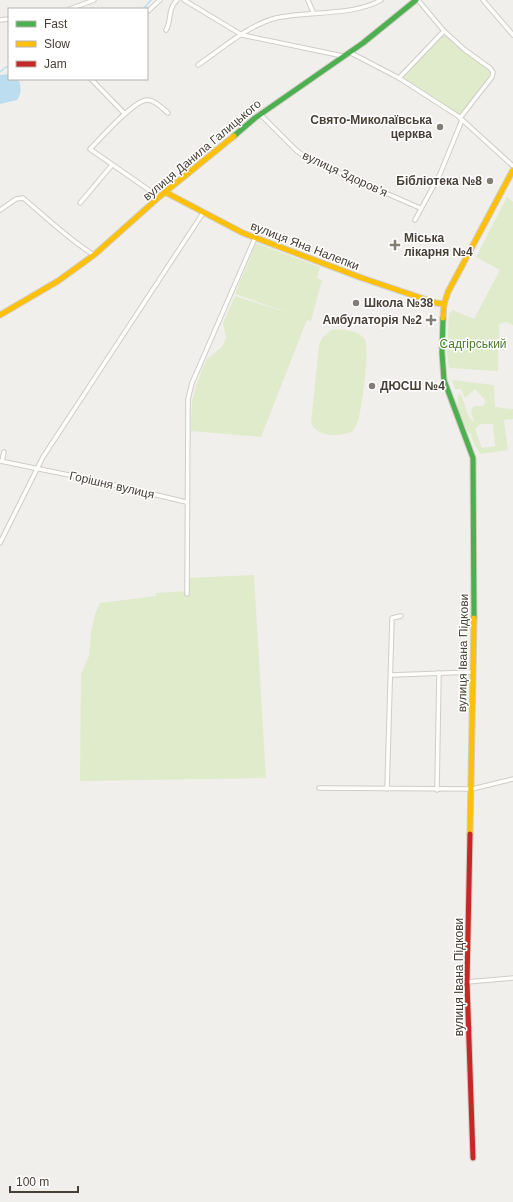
<svg xmlns="http://www.w3.org/2000/svg" width="513" height="1202" font-family="Arial,sans-serif">
  <style>
    .green { fill: #e0ebcb; fill-rule: evenodd }
    .water { fill: #bbddef }
    .lines { fill: none; stroke-linecap: round; stroke-linejoin: round }
    .stream { stroke: #bbddef; stroke-width: 1.5 }
    .street-casing { stroke: #cfcdc8; stroke-width: 5.5 }
    .fast-casing { stroke: #d0ccc2; stroke-width: 7 }
    .slow-casing { stroke: #d0ccc2; stroke-width: 7 }
    .jam-casing { stroke: #d0ccc2; stroke-width: 7 }
    .street { stroke: #fdfdfc; stroke-width: 3.5 }
    .fast { stroke: #4caf50; stroke-width: 5 }
    .slow { stroke: #ffc107; stroke-width: 5 }
    .jam { stroke: #c62828; stroke-width: 5 }
    .poi-dot { fill: #827d75; stroke: #fff; stroke-width: 1.5 }
    .labels { text-anchor: middle; stroke-width: 3; stroke-linejoin: round; paint-order: stroke }
    .poi-label { font-size: 12px; font-weight: bold; fill: #474036; stroke: #fff; text-anchor: end }
    .street-label { font-size: 12px; fill: #474036; stroke: #fff }
    .park-label { font-size: 12px; fill: #4b7a29; stroke: #fff }
  </style>
  <rect width="100%" height="100%" fill="#f1efeb"/>
  <g class="green">
    <path d="M 444,31 L 495,77 L 463,118 L 426,92 L 399,76 Z"/>
    <path d="M 507,197 L 513,202 L 513,325 L 506,322 L 499,324 L 500,345 L 498,346 L 498,371 L 449,368 L 447,353 L 449,314 L 453,310 L 474,319 L 500,270 L 476,257 Z"/>
    <path d="M 256,243 L 320,267 L 317,278 L 322,280 L 311,321 L 307,320 L 261,437 L 191,431 L 192,401 L 197,383 L 206,360 L 222,347 L 226,338 L 223,323 L 235,296 L 292,314 L 235,294 Z"/>
    <path d="M 331,330 C 341,329 360,330 365,340 C 370,349 362,405 359,417 C 358,422 356,426 353,431 C 340,437 318,438 311,423 L 319,345 L 322,338 Z"/>
    <path d="M 452,380 L 494,385 L 495,407 L 513,409 L 513,419 L 504,420 L 508,450 L 481,454 C 475,447 472,442 471,433 L 469,433 C 463,422 454,406 459,393 C 467,402 465,416 474,422 C 474,417 468,413 474,406 L 483,406 L 486,401 L 475,389 L 465,398 L 461,389 L 455,389 ZM 480,424 L 493,424 L 495,446 L 482,448 L 475,429 Z"/>
    <path d="M 254,575 L 266,778 L 80,781 L 81,674 L 89,656 L 91,632 L 95,614 L 100,603 L 156,596 L 156,593 L 189,591 L 188,578 Z"/>
  </g>
  <path class="water" d="M 9,74 L 9,79 L 19,80 C 21,88 22,93 17,100 L 0,104 L 0,75 Z"/>
  <g class="lines">
    <g class="stream">
      <path d="M 143,9 L 151,0"/>
      <path d="M 0,72 L 6,67 L 9,67"/>
    </g>
    <defs>
      <g id="street">
        <path d="M 184,0 L 242,35 L 343,56"/>
        <path d="M 308,0 L 313,12"/>
        <path d="M 418,0 L 444,31 L 465,50 L 490,68 L 493,72 L 492,77 L 460,118"/>
        <path d="M 483,0 L 513,35"/>
        <path d="M 70,9 L 94,0"/>
        <path d="M 147,12 L 160,0"/>
        <path d="M 0,20 L 9,19"/>
        <path d="M 166,30 C 172,20 167,10 177,0"/>
        <path d="M 349,52 L 399,78 L 458,116 L 513,166"/>
        <path d="M 198,65 C 222,49 248,25 276,18 C 307,11 354,16 381,0"/>
        <path d="M 399,78 L 444,31"/>
        <path d="M 91,79 L 125,114"/>
        <path d="M 260,114 L 297,151 L 308,159 L 420,208"/>
        <path d="M 159,197 L 90,149 C 100,139 134,100 147,100 C 155,100 162,108 168,113"/>
        <path d="M 80,203 L 112,165"/>
        <path d="M 0,210 L 16,199 L 23,198 C 46,217 69,240 94,255"/>
        <path d="M 415,220 L 440,174 L 462,120"/>
        <path d="M 0,461 L 98,481 L 186,502"/>
        <path d="M 2,461 L 4,452"/>
        <path d="M 0,543 L 43,457 L 203,213"/>
        <path d="M 187,594 L 188,399 L 192,383 L 255,238"/>
        <path d="M 391,675 L 473,672"/>
        <path d="M 319,788 L 472,789 L 513,779"/>
        <path d="M 387,789 L 392,618 L 401,616"/>
        <path d="M 437,790 L 439,673"/>
        <path d="M 467,982 L 513,978"/>
      </g>
      <g id="fast">
        <path d="M 234,136 L 255,118 L 363,43 L 416,0"/>
        <path d="M 443,318 L 442,353 L 444,380 L 473,458 L 474,618"/>
      </g>
      <g id="slow">
        <path d="M 165,192 L 243,233 L 362,278 L 436,303 L 444,304"/>
        <path d="M 0,315 L 58,281 L 94,255 L 159,197 L 234,136"/>
        <path d="M 443,318 L 444,304 L 448,292 L 513,170"/>
        <path d="M 470,834 L 474,618"/>
      </g>
      <path id="jam" d="M 470,834 L 467,982 L 473,1158"/>
    </defs>
    <use href="#street" class="street-casing"/>
    <use href="#fast" class="fast-casing"/>
    <use href="#slow" class="slow-casing"/>
    <use href="#jam" class="jam-casing"/>
    <use href="#street" class="street"/>
    <use href="#fast" class="fast"/>
    <use href="#slow" class="slow"/>
    <use href="#jam" class="jam"/>
  </g>
  <g class="poi-dot">
    <circle cx="440" cy="127" r="4"/>
    <circle cx="490" cy="181" r="4"/>
    <path d="M393 239h4v4h4v4h-4v4h-4v-4h-4v-4h4z"/>
    <circle cx="356" cy="303" r="4"/>
    <path d="M429 314h4v4h4v4h-4v4h-4v-4h-4v-4h4z"/>
    <circle cx="372" cy="386" r="4"/>
  </g>
  <g class="labels">
    <g class="poi-label">
      <text x="432" y="124">Свято-Миколаївська<tspan x="432" dy="14">церква</tspan></text>
      <text x="482" y="185">Бібліотека №8</text>
      <text x="404" y="242" text-anchor="start">Міська<tspan x="404" dy="14">лікарня №4</tspan></text>
      <text x="364" y="307" text-anchor="start">Школа №38</text>
      <text x="422" y="324">Амбулаторія №2</text>
      <text x="380" y="390" text-anchor="start">ДЮСШ №4</text>
    </g>
    <g class="street-label">
      <text transform="translate(202 150) rotate(-40)" y="4">вулиця Данила Галицького</text>
      <text transform="translate(345 174) rotate(25)" y="4">вулиця Здоровʼя</text>
      <text transform="translate(305 246) rotate(21)" y="4">вулиця Яна Налепки</text>
      <text transform="translate(112 485) rotate(13)" y="4">Горішня вулиця</text>
      <text transform="translate(463 653) rotate(-89)" y="4">вулиця Івана Підкови</text>
      <text transform="translate(459 977) rotate(-90)" y="4">вулиця Івана Підкови</text>
    </g>
    <g class="park-label">
      <text x="473" y="348">Садгірський</text>
    </g>
  </g>
  <rect x="8" y="8" width="140" height="72" fill="#ffffff" stroke="#b5b3af"/>
  <rect x="16" y="21" width="20" height="6" fill="#4caf50" stroke="#b5b3af"/>
  <text x="44" y="28" font-size="12" fill="#474036">Fast</text>
  <rect x="16" y="41" width="20" height="6" fill="#ffc107" stroke="#b5b3af"/>
  <text x="44" y="48" font-size="12" fill="#474036">Slow</text>
  <rect x="16" y="61" width="20" height="6" fill="#c62828" stroke="#b5b3af"/>
  <text x="44" y="68" font-size="12" fill="#474036">Jam</text>
  <path d="M10 1186v6h68v-6" fill="none" stroke="#474036" stroke-width="2"/>
  <text x="16" y="1186" font-size="12" fill="#474036" stroke="#ffffff" stroke-width="3" paint-order="stroke">100 m</text>
</svg>
